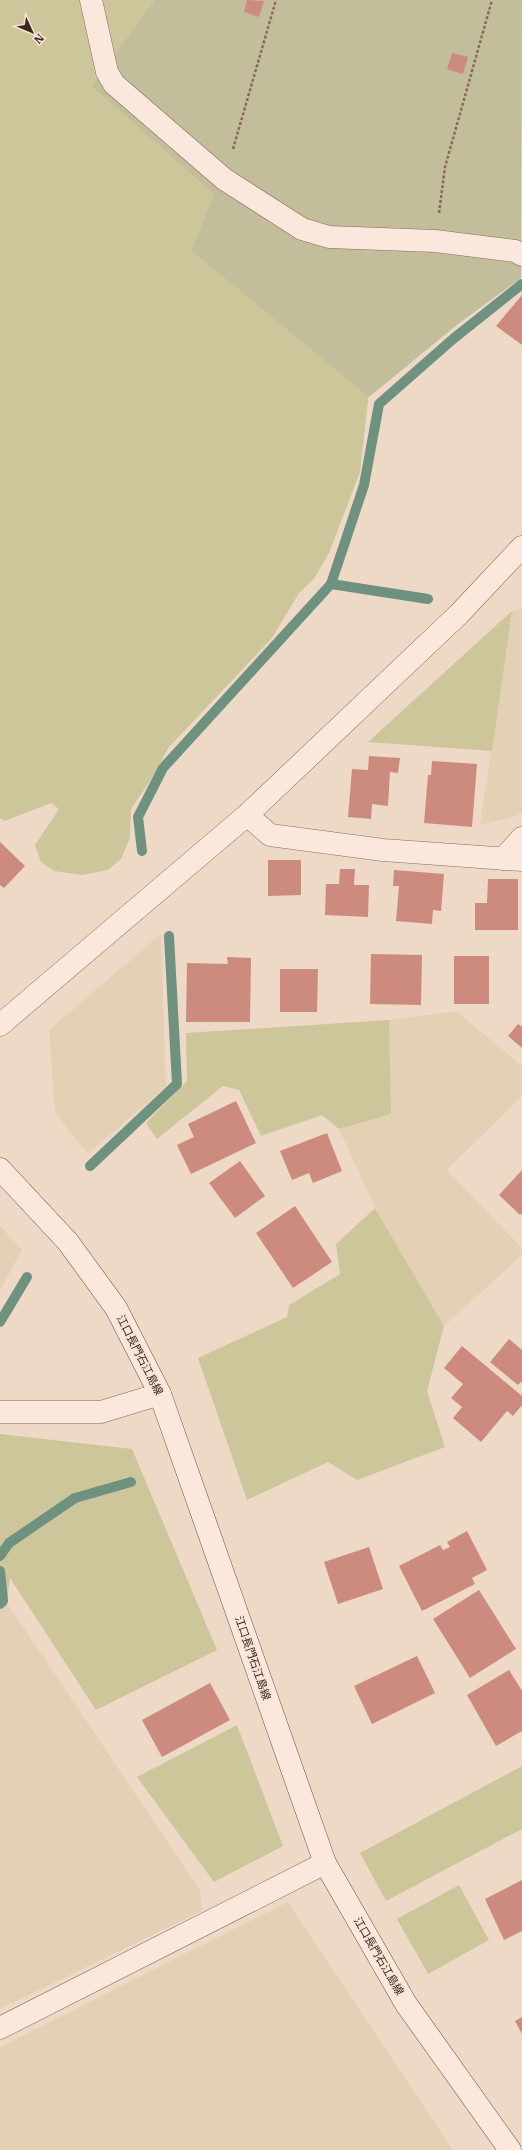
<svg xmlns="http://www.w3.org/2000/svg" width="522" height="2150" font-family="'IBM Plex Serif','Noto Sans JP',serif">
  <style>
    .farmland { fill: #e4d1b5 }
    .green { fill: #cdc69b }
    .cemetery { fill: #c2bd9a }
    .lines { fill: none; stroke-linecap: round; stroke-linejoin: round }
    .stream { stroke: #6f9180; stroke-width: 10 }
    .building { fill: #cc8b7e }
    .minor-casing { stroke: #8a695c; stroke-width: 23 }
    .tertiary-casing { stroke: #8a695c; stroke-width: 23 }
    .secondary-casing { stroke: #6c4b3f; stroke-width: 23 }
    .path { stroke: #8a695c; stroke-width: 2.5; stroke-dasharray: 3 2; stroke-linecap: butt }
    .minor { stroke: #f9e8db; stroke-width: 22 }
    .tertiary { stroke: #f9e8db; stroke-width: 22 }
    .secondary { stroke: #f9e8db; stroke-width: 22 }
    .labels { text-anchor: middle; stroke-width: 4; stroke-linejoin: round; paint-order: stroke }
    .street-label { font-size: 11px; fill: #3b2620; stroke: #f6e5d7 }
  </style>
  <rect width="100%" height="100%" fill="#eed9c7"/>
  <g class="farmland">
    <path d="M 522,608 L 522,812 L 516,816 L 480,825 L 512,611 Z"/>
    <path d="M 161,934 L 166,1086 L 88,1154 L 55,1113 L 49,1030 Z"/>
    <path d="M 456,1011 L 522,1066 L 522,1096 L 447,1170 L 522,1248 L 522,1255 L 444,1326 L 375,1208 L 339,1129 L 390,1113 L 389,1020 Z"/>
    <path d="M 0,1226 L 22,1250 L 0,1290 Z"/>
    <path d="M 7,1603 L 200,1890 L 202,1911 L 0,2009 L 0,1608 Z"/>
    <path d="M 288,1902 L 453,2150 L 0,2150 L 0,2047 Z"/>
  </g>
  <g class="green">
    <path d="M 0,0 L 167,0 L 246,210 L 369,392 L 360,472 L 329,553 L 314,579 L 299,593 L 272,638 L 169,747 L 150,781 L 131,809 L 130,838 L 121,859 L 108,870 L 83,875 L 54,871 L 41,862 L 35,845 L 59,809 L 51,803 L 5,821 L 0,818 Z"/>
    <path d="M 512,611 L 492,751 L 368,742 Z"/>
    <path d="M 389,1020 L 391,1114 L 339,1129 L 322,1115 L 261,1136 L 239,1090 L 223,1086 L 157,1139 L 146,1123 L 187,1081 L 186,1033 Z"/>
    <path d="M 375,1208 L 444,1326 L 427,1391 L 445,1447 L 357,1480 L 328,1462 L 247,1500 L 198,1358 L 287,1317 L 289,1305 L 340,1274 L 336,1244 Z"/>
    <path d="M 0,1434 L 132,1449 L 217,1650 L 96,1710 L 10,1578 L 7,1603 L 0,1608 Z"/>
    <path d="M 237,1725 L 283,1846 L 214,1882 L 137,1777 Z"/>
    <path d="M 522,1766 L 522,1829 L 386,1901 L 360,1853 Z"/>
    <path d="M 459,1885 L 489,1940 L 428,1974 L 397,1919 Z"/>
  </g>
  <path class="cemetery" d="M 155,0 L 522,0 L 521,278 L 458,324 L 369,397 L 192,251 L 214,194 L 92,86 Z"/>
  <g class="lines">
    <g class="stream">
      <path d="M 331,584 L 364,485 L 379,404 L 453,339 L 522,284"/>
      <path d="M 142,851 L 138,817 L 163,768 L 331,584 L 428,599"/>
      <path d="M 90,1166 L 177,1084 L 169,936"/>
      <path d="M 0,1322 L 27,1277"/>
      <path d="M 0,1556 L 9,1543 L 75,1498 L 131,1482"/>
      <path d="M 0,1571 L 3,1601 L 0,1604"/>
    </g>
  </g>
  <g class="building">
    <path d="M 247,0 L 264,1 L 259,17 L 244,12 Z"/>
    <path d="M 452,53 L 468,57 L 463,74 L 447,69 Z"/>
    <path d="M 522,295 L 522,345 L 496,326 Z"/>
    <path d="M 369,756 L 400,758 L 398,773 L 390,772 L 388,806 L 372,804 L 371,819 L 348,817 L 352,769 L 368,770 Z"/>
    <path d="M 432,761 L 477,764 L 472,827 L 424,823 L 428,775 L 431,775 Z"/>
    <path d="M 0,842 L 25,866 L 4,888 L 0,885 Z"/>
    <path d="M 268,860 L 301,860 L 301,895 L 268,896 Z"/>
    <path d="M 340,869 L 355,869 L 354,885 L 369,885 L 368,917 L 325,915 L 326,884 L 339,884 Z"/>
    <path d="M 394,870 L 444,874 L 441,911 L 433,910 L 432,924 L 396,921 L 399,886 L 393,886 Z"/>
    <path d="M 488,879 L 518,879 L 518,930 L 475,930 L 475,903 L 487,903 Z"/>
    <path d="M 371,954 L 422,955 L 421,1005 L 370,1004 Z"/>
    <rect x="454" y="956" width="35" height="48"/>
    <path d="M 227,957 L 251,958 L 250,1022 L 186,1022 L 187,963 L 228,964 Z"/>
    <path d="M 280,969 L 318,969 L 317,1012 L 280,1012 Z"/>
    <path d="M 518,1024 L 522,1027 L 522,1048 L 508,1036 Z"/>
    <path d="M 236,1101 L 256,1143 L 191,1174 L 177,1145 L 194,1137 L 188,1124 Z"/>
    <path d="M 327,1133 L 342,1171 L 313,1183 L 309,1173 L 292,1180 L 280,1151 Z"/>
    <path d="M 240,1161 L 265,1196 L 235,1218 L 209,1183 Z"/>
    <path d="M 522,1170 L 522,1213 L 520,1215 L 499,1195 Z"/>
    <path d="M 295,1206 L 332,1262 L 293,1288 L 256,1233 Z"/>
    <path d="M 509,1339 L 522,1350 L 522,1381 L 518,1385 L 490,1362 Z"/>
    <path d="M 462,1346 L 522,1396 L 522,1405 L 513,1416 L 507,1411 L 481,1442 L 453,1418 L 462,1407 L 451,1398 L 463,1384 L 444,1368 Z"/>
    <path d="M 467,1531 L 487,1570 L 472,1578 L 475,1584 L 422,1611 L 399,1566 L 440,1545 L 443,1550 L 450,1547 L 447,1542 Z"/>
    <path d="M 369,1547 L 383,1589 L 338,1604 L 324,1562 Z"/>
    <path d="M 479,1590 L 516,1649 L 470,1678 L 433,1619 Z"/>
    <path d="M 417,1656 L 435,1693 L 372,1724 L 354,1686 Z"/>
    <path d="M 509,1670 L 522,1691 L 522,1731 L 496,1746 L 467,1695 Z"/>
    <path d="M 210,1683 L 230,1720 L 162,1757 L 142,1720 Z"/>
    <path d="M 522,1880 L 522,1931 L 504,1940 L 485,1899 Z"/>
    <path d="M 522,2017 L 522,2034 L 515,2021 Z"/>
  </g>
  <g class="lines">
    <defs>
      <g id="minor">
        <path d="M 91,0 L 107,72 L 114,84 L 224,179 L 302,229 L 329,237 L 435,241 L 515,251 L 522,255"/>
        <path d="M 247,815 L 270,835 L 383,850 L 522,860"/>
        <path d="M 503,859 L 522,838"/>
        <path d="M 0,1412 L 101,1412 L 160,1394"/>
        <path d="M 0,2028 L 325,1863"/>
      </g>
      <path id="tertiary" d="M 0,1025 L 247,815 L 459,614 L 522,547"/>
      <path id="secondary" d="M 0,1169 L 68,1242 L 116,1308 L 160,1394 L 325,1863 L 406,2004 L 510,2150"/>
    </defs>
    <use href="#minor" class="minor-casing"/>
    <use href="#tertiary" class="tertiary-casing"/>
    <use href="#secondary" class="secondary-casing"/>
    <g class="path">
      <path d="M 233,149 L 276,0"/>
      <path d="M 439,213 L 445,167 L 492,0"/>
    </g>
    <use href="#minor" class="minor"/>
    <use href="#tertiary" class="tertiary"/>
    <use href="#secondary" class="secondary"/>
  </g>
  <g class="labels">
    <g class="street-label">
      <text transform="translate(140 1355) rotate(63)" y="4">江口長門石江島線</text>
      <text transform="translate(253 1658) rotate(71)" y="4">江口長門石江島線</text>
      <text transform="translate(379 1956) rotate(60)" y="4">江口長門石江島線</text>
    </g>
  </g>
  <g transform="translate(32 32) rotate(134)" stroke="#f6e5d7" stroke-width="3" paint-order="stroke">
  <path d="M0-3L7 15L0 10L-7 15Z" fill="#3b2620"/>
  <text y="-6" font-size="11" font-weight="bold" text-anchor="middle" fill="#3b2620">N</text>
  </g>
</svg>
